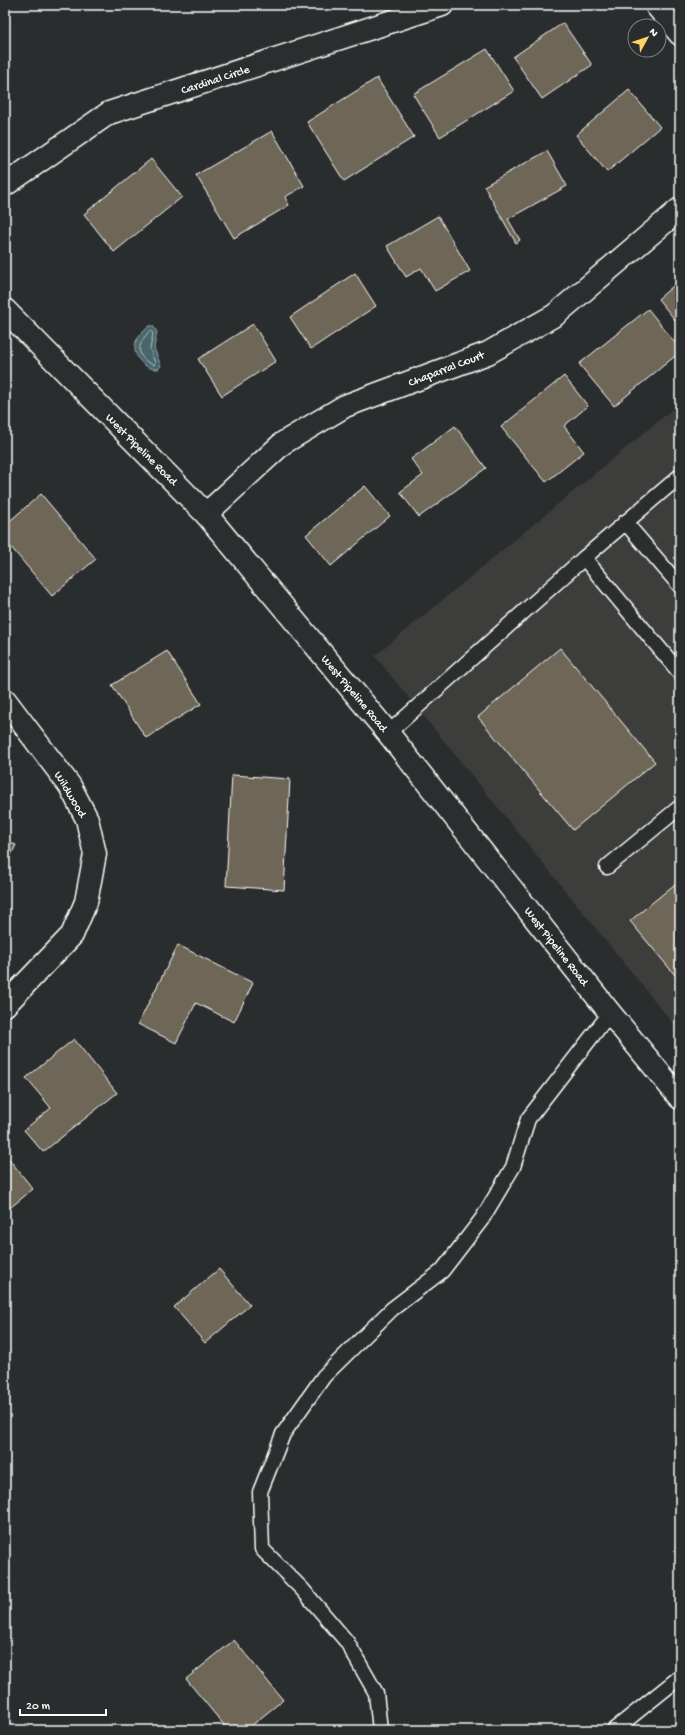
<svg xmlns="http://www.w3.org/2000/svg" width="685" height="1735" font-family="'Gochi Hand',sans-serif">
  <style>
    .built { fill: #3e3e3a }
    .water { fill: #49666c; stroke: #92a3a7 }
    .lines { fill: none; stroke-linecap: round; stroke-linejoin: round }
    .shore { stroke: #b6c2c4; stroke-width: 1 }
    .building { fill: #6e6656; stroke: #fff }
    .lane-casing { stroke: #fff; stroke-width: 17 }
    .street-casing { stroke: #fff; stroke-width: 25 }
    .secondary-casing { stroke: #fff; stroke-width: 25 }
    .lane { stroke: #2a2d2e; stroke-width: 14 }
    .street { stroke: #2a2d2e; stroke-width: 22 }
    .secondary { stroke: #2a2d2e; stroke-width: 22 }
    .labels { text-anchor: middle; stroke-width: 3; stroke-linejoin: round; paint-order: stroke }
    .street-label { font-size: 12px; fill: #fff; stroke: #2a2d2e }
  </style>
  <rect width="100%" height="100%" fill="#2a2d2e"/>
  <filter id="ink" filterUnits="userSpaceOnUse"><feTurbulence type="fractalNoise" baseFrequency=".025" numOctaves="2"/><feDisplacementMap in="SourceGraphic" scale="8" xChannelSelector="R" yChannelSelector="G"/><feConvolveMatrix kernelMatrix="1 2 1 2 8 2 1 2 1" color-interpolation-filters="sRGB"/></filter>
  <g filter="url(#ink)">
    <path class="built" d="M 680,403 L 680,1032 L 375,656 Z"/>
    <path class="water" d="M 149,326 L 153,326 L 157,332 L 154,348 L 161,366 L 158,369 C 145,370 133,357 135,344 C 137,337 144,331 149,326 Z"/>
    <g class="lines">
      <path class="shore" d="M 150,331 L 153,333 L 150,349 L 155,363 L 154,365 C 134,358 137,343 150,331 Z"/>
    </g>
    <g class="building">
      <path d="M 563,23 L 592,65 L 542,99 L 513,57 Z"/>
      <path d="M 487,49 L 514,91 L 440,137 L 413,94 Z"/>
      <path d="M 377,78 L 414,137 L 344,181 L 307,122 Z"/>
      <path d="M 629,90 L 660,127 L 607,172 L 576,135 Z"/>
      <path d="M 272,131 L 304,186 L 285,197 L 289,205 L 234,238 L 196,175 Z"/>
      <path d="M 547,151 L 567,186 L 508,219 L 520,240 L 516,243 L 484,186 Z"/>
      <path d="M 151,159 L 182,197 L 114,252 L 84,214 Z"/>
      <path d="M 438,216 L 470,271 L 435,291 L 421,268 L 406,277 L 387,246 Z"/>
      <path d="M 355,273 L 376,306 L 311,349 L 290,317 Z"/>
      <path d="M 680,280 L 680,326 L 658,299 Z"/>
      <path d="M 648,309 L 680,349 L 680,352 L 614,406 L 579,364 Z"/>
      <path d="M 253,324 L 276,361 L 222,396 L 198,359 Z"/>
      <path d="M 564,376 L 588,406 L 564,426 L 584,452 L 546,482 L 501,427 Z"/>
      <path d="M 455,426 L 486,468 L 419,517 L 400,492 L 423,475 L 411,459 Z"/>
      <path d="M 365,486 L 390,516 L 331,566 L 306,535 Z"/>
      <path d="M 41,494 L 96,559 L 52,596 L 5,540 L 5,525 Z"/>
      <path d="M 560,648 L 655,762 L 573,830 L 478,717 Z"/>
      <path d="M 167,651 L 201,704 L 146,738 L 112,685 Z"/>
      <path d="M 232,775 L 290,779 L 284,890 L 226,886 Z"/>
      <path d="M 5,840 L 16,845 L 5,867 Z"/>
      <path d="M 680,880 L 680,981 L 630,921 Z"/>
      <path d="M 178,945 L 253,983 L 234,1022 L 196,1003 L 176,1043 L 138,1024 Z"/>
      <path d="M 74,1039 L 117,1093 L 43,1152 L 24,1130 L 51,1108 L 26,1078 Z"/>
      <path d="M 5,1154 L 33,1189 L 5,1212 Z"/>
      <path d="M 219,1269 L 250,1305 L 205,1343 L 174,1307 Z"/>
      <path d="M 234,1640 L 283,1700 L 246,1730 L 228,1730 L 186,1679 Z"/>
    </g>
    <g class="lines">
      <defs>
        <g id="lane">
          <path d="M 625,522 L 680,586"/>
          <path d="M 584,558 L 680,476"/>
          <path d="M 388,733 L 584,558 L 680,673"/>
          <path d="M 607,867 L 680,807"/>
          <path d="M 380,1730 L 376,1693 L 347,1642 L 302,1589 L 262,1549 L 260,1492 L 283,1434 L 324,1376 L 392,1309 L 442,1271 L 482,1219 L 513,1167 L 528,1119 L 610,1013"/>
          <path d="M 614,1730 L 680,1677"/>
        </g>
        <g id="street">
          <path d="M 656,5 L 680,34"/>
          <path d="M 5,185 L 109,113 L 442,5"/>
          <path d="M 206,514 L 283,443 L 345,406 L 488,353 L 555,315 L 680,209"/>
          <path d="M 5,700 L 70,786 L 87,819 L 95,854 L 86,902 L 72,935 L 5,1005"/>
        </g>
        <path id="secondary" d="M 5,310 L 206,514 L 388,733 L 610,1013 L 680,1098"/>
      </defs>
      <use href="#lane" class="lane-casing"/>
      <use href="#street" class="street-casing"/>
      <use href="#secondary" class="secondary-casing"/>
      <use href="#lane" class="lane"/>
      <use href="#street" class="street"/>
      <use href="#secondary" class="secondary"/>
    </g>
  </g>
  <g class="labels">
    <g class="street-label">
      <text transform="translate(215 79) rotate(-18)" y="4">Cardinal Circle</text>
      <text transform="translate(446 368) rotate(-21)" y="4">Chaparral Court</text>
      <text transform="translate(142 449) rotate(45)" y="4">West Pipeline Road</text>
      <text transform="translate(355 693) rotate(50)" y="4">West Pipeline Road</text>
      <text transform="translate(71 794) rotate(59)" y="4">Wildwood</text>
      <text transform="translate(557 946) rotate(52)" y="4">West Pipeline Road</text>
    </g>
  </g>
  <rect width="685" height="1735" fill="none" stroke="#2a2d2e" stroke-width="20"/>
  <rect x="10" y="10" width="665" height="1715" fill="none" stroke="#fff" stroke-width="1.5" filter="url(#ink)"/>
  <g transform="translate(647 38) rotate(50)"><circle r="19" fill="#2a2d2e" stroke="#7f8182"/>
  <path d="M0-3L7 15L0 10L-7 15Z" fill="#ffd166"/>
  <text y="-6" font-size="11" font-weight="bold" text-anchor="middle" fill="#ffffff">N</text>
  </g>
  <path d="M20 1709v6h86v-6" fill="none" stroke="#ffffff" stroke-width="2"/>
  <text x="26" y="1709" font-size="12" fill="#ffffff" stroke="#2a2d2e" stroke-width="3" paint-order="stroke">20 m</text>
</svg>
